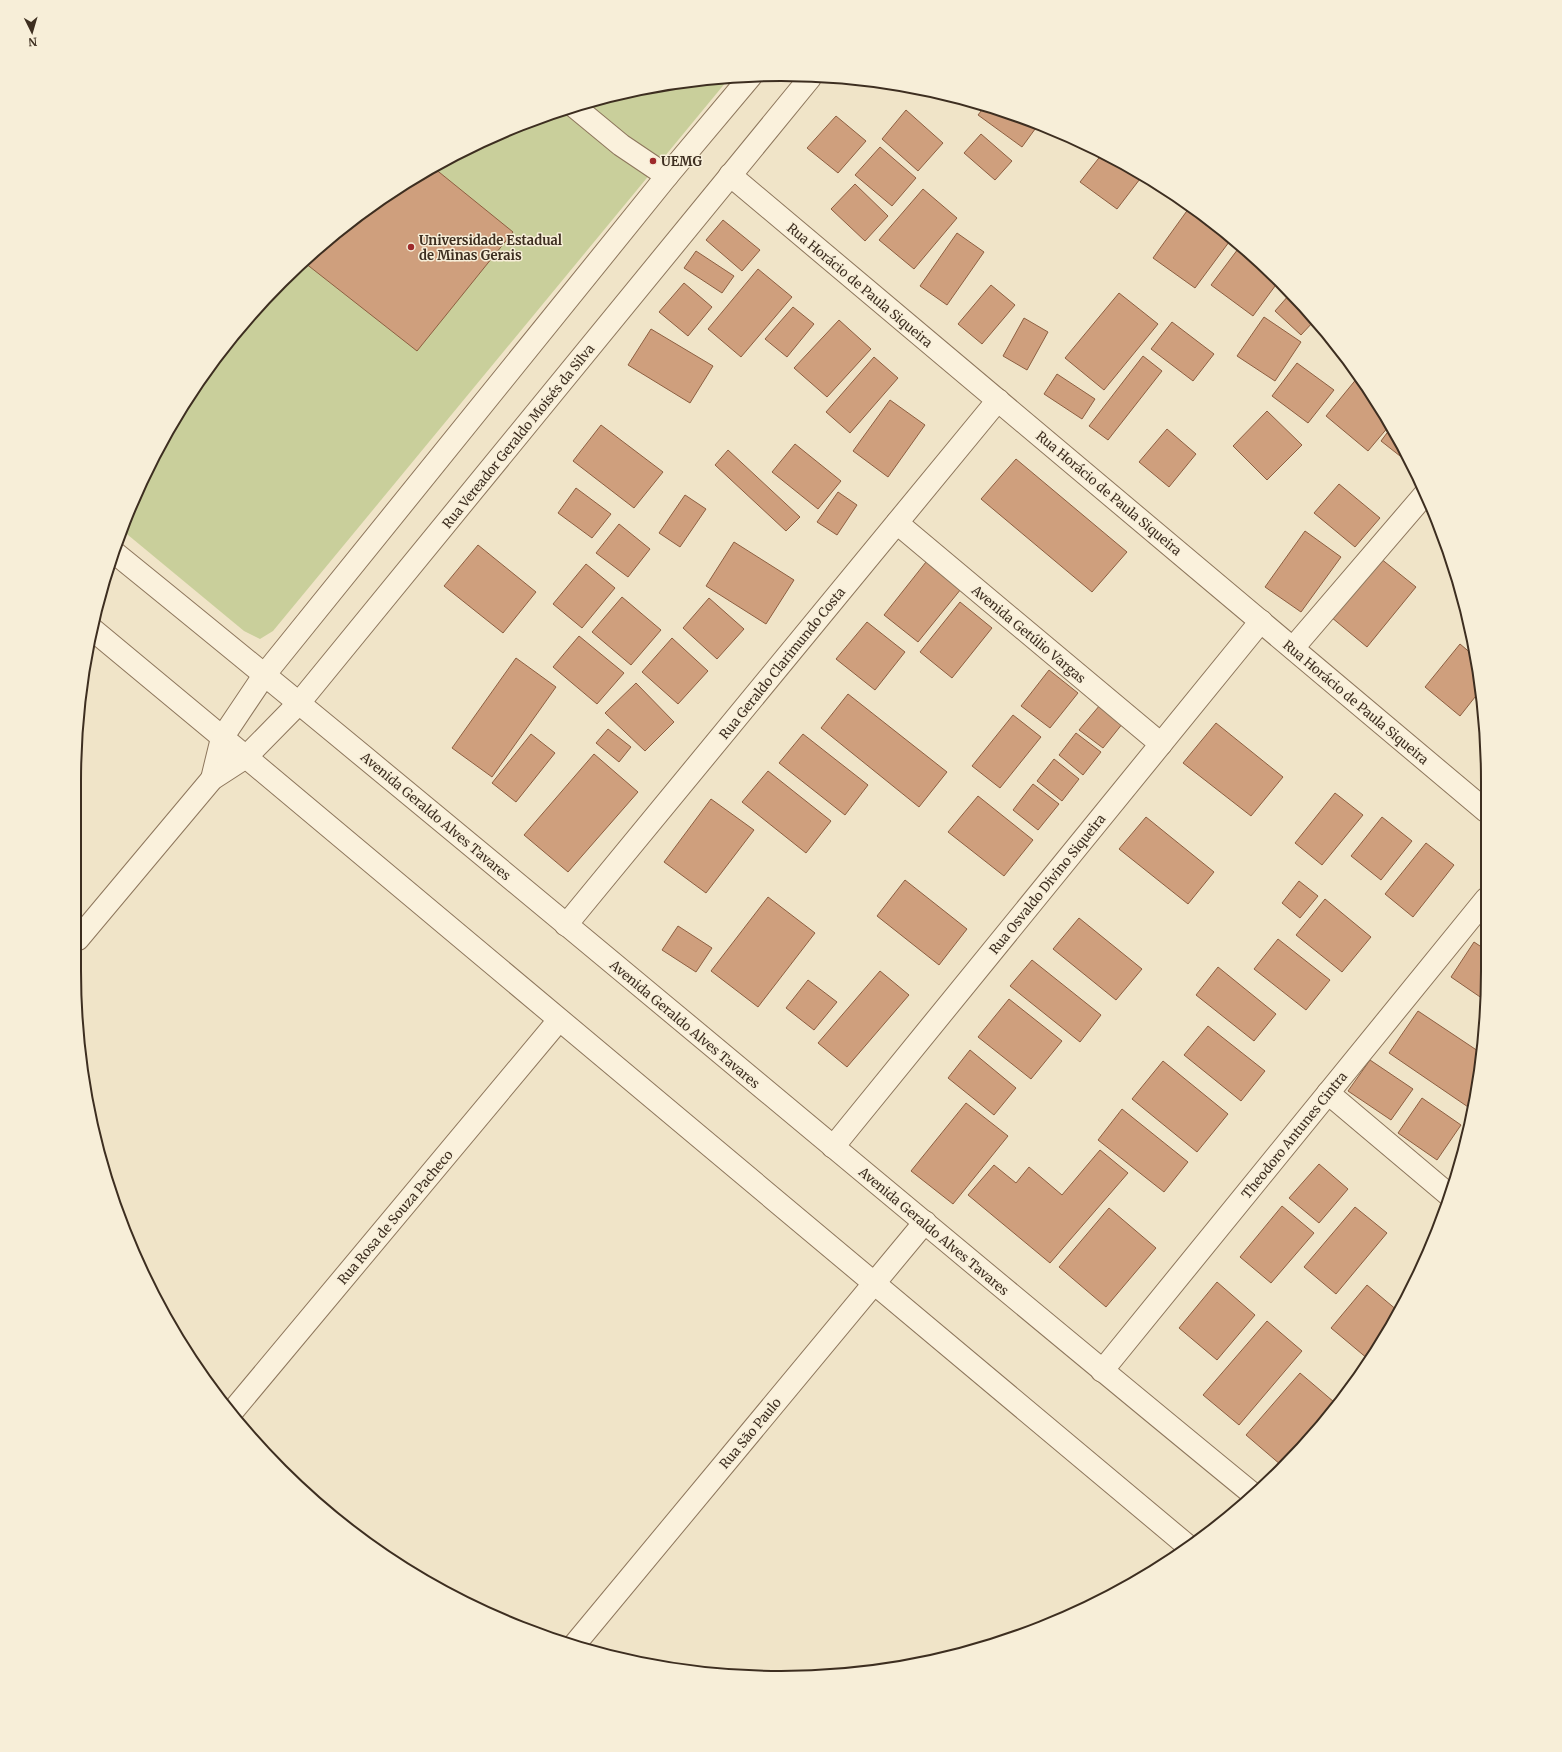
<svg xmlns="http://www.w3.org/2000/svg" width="1562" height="1752" font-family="Merriweather,serif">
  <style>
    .green { fill: #c9cf9b }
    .building { fill: #cf9f7d; stroke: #8d5f41 }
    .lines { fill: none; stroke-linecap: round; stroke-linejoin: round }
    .minor-casing { stroke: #8d765c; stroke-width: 24 }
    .tertiary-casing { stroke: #8d765c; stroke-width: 24 }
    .minor { stroke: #faf1dc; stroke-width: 22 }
    .tertiary { stroke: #faf1dc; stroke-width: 22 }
    .poi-dot { fill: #9e2a2b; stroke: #f7eed8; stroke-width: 1.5 }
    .labels { text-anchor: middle; stroke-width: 3; stroke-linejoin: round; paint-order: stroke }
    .poi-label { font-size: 13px; font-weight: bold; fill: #3d2e20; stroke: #f7eed8; text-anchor: start }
    .street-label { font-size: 13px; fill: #3d2e20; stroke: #f7eed8 }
    .rim { fill: none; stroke: #3d2e20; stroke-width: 2 }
  </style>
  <rect width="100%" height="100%" fill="#f0e4c8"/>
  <path class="green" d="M 731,76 L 273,631 L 260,639 L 244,631 L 122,530 L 128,511 L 169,427 L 250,315 L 351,220 L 468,147 L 598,98 Z"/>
  <g class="building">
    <path d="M 985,106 L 1008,111 L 1038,125 L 1022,147 L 978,115 Z"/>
    <path d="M 906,110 L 943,143 L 918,171 L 882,139 Z"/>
    <path d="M 836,116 L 866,141 L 838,173 L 807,148 Z"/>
    <path d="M 981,134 L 1012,161 L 995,180 L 964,153 Z"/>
    <path d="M 880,147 L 916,178 L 892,206 L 855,175 Z"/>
    <path d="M 1102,154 L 1134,169 L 1143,175 L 1117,209 L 1080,182 Z"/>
    <path d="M 434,168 L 513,232 L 417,351 L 305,263 L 351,220 Z"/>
    <path d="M 855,184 L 888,216 L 865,241 L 831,209 Z"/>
    <path d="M 923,189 L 957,218 L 914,269 L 879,240 Z"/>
    <path d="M 1189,208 L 1232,238 L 1195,288 L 1153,258 Z"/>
    <path d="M 723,220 L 760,250 L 742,271 L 706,240 Z"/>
    <path d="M 957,233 L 984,252 L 947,305 L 920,286 Z"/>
    <path d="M 1241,245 L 1278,282 L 1253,316 L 1211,285 Z"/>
    <path d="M 696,251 L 734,276 L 722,293 L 684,268 Z"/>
    <path d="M 758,269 L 792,297 L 741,357 L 708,329 Z"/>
    <path d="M 684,283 L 712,307 L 688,336 L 659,312 Z"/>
    <path d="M 991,285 L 1015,305 L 982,344 L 958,324 Z"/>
    <path d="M 1119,293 L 1158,324 L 1104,390 L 1065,358 Z"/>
    <path d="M 1289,295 L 1314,321 L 1301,335 L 1275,311 Z"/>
    <path d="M 793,307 L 814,324 L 787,357 L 765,339 Z"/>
    <path d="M 1264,317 L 1301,342 L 1275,381 L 1237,356 Z"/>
    <path d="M 1024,318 L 1048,332 L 1027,370 L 1003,356 Z"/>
    <path d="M 839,320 L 871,349 L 827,397 L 794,368 Z"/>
    <path d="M 1172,322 L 1214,354 L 1193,381 L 1151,349 Z"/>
    <path d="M 651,329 L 713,366 L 690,403 L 628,365 Z"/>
    <path d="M 1143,356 L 1162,371 L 1108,440 L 1089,426 Z"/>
    <path d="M 874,357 L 898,378 L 850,433 L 826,412 Z"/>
    <path d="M 1297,363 L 1334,390 L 1308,423 L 1272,396 Z"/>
    <path d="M 1057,374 L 1095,399 L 1082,419 L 1044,394 Z"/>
    <path d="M 1358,377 L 1389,426 L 1368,451 L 1326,416 Z"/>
    <path d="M 890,400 L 925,425 L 888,477 L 853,451 Z"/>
    <path d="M 1267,411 L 1302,445 L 1267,480 L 1233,446 Z"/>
    <path d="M 601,425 L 663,472 L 634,508 L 573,461 Z"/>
    <path d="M 1167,429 L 1196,454 L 1169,487 L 1139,462 Z"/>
    <path d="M 1390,429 L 1414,467 L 1381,441 Z"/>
    <path d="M 795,444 L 841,481 L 818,509 L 772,472 Z"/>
    <path d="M 728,450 L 800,517 L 786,531 L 715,465 Z"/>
    <path d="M 1016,459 L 1127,552 L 1092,592 L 981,499 Z"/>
    <path d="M 1339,484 L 1380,518 L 1355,547 L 1314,513 Z"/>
    <path d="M 576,488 L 611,514 L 592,538 L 558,513 Z"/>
    <path d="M 838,492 L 857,505 L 837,535 L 817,522 Z"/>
    <path d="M 685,495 L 706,509 L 680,547 L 659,533 Z"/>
    <path d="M 619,524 L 650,549 L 628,577 L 596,553 Z"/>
    <path d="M 1305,531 L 1341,557 L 1301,612 L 1265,587 Z"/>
    <path d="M 734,542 L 794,580 L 766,624 L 706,586 Z"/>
    <path d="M 478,545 L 536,592 L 503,633 L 444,586 Z"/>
    <path d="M 1380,558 L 1416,587 L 1367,647 L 1331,617 Z"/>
    <path d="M 926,562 L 961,589 L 918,642 L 884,615 Z"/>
    <path d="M 586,564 L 615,588 L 582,628 L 553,604 Z"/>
    <path d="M 622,597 L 661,630 L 631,665 L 592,632 Z"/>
    <path d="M 709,598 L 744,629 L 717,659 L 683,628 Z"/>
    <path d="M 960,602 L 992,628 L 952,678 L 920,652 Z"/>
    <path d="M 867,622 L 905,652 L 875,690 L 836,659 Z"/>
    <path d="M 579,636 L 624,673 L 597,704 L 553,667 Z"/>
    <path d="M 672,638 L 708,671 L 678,704 L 642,672 Z"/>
    <path d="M 1460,644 L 1473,655 L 1479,692 L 1460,716 L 1425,687 Z"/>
    <path d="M 516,658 L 556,687 L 492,777 L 452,748 Z"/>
    <path d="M 1049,670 L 1078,693 L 1050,728 L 1021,706 Z"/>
    <path d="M 636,683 L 674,722 L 645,751 L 605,713 Z"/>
    <path d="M 848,694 L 947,772 L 919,807 L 821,728 Z"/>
    <path d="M 1100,705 L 1123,723 L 1103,748 L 1079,730 Z"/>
    <path d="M 1013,715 L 1041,737 L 1000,788 L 972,766 Z"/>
    <path d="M 1216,723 L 1283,777 L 1251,816 L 1183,763 Z"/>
    <path d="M 608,729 L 631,747 L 619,762 L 596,743 Z"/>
    <path d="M 1076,733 L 1101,752 L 1083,775 L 1059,755 Z"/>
    <path d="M 531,734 L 555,753 L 516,802 L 492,783 Z"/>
    <path d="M 803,734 L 868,785 L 845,815 L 779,763 Z"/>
    <path d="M 594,754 L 638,792 L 568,872 L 524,835 Z"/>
    <path d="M 1054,759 L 1079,779 L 1062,801 L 1037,781 Z"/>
    <path d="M 768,771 L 831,821 L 806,853 L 742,802 Z"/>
    <path d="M 1033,784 L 1059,804 L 1038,830 L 1013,810 Z"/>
    <path d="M 1335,793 L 1363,815 L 1322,865 L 1295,843 Z"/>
    <path d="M 978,796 L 1033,840 L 1004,876 L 948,832 Z"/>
    <path d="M 711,799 L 754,830 L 706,893 L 664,862 Z"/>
    <path d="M 1146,817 L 1214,872 L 1188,904 L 1119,849 Z"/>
    <path d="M 1382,817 L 1412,841 L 1381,880 L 1351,856 Z"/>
    <path d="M 1426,843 L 1454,865 L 1413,917 L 1385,894 Z"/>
    <path d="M 905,880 L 967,929 L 939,965 L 877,916 Z"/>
    <path d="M 1299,881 L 1318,896 L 1300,918 L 1282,903 Z"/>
    <path d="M 768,897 L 815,933 L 758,1007 L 711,971 Z"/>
    <path d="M 1325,899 L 1371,937 L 1342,972 L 1296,935 Z"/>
    <path d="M 1079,918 L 1142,969 L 1116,1000 L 1053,949 Z"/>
    <path d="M 678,926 L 712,948 L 696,972 L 662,950 Z"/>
    <path d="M 1278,939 L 1330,980 L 1306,1010 L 1254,969 Z"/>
    <path d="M 1474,942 L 1486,950 L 1486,1001 L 1451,977 Z"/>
    <path d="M 1032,960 L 1101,1015 L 1080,1042 L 1010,986 Z"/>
    <path d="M 1218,967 L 1276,1014 L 1254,1041 L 1196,995 Z"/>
    <path d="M 880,971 L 909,995 L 847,1067 L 818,1043 Z"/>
    <path d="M 808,980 L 837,1002 L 814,1030 L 786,1008 Z"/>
    <path d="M 1009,999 L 1062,1041 L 1031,1079 L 978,1037 Z"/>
    <path d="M 1418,1011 L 1481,1053 L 1471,1109 L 1389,1053 Z"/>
    <path d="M 1208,1026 L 1265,1071 L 1241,1101 L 1184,1055 Z"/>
    <path d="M 970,1050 L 1016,1088 L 994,1115 L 948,1078 Z"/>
    <path d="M 1370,1060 L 1413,1089 L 1391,1120 L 1348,1091 Z"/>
    <path d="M 1163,1061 L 1228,1114 L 1197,1152 L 1132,1099 Z"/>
    <path d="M 1422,1098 L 1461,1125 L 1437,1160 L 1398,1133 Z"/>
    <path d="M 966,1103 L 1008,1136 L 953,1204 L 911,1171 Z"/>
    <path d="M 1122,1109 L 1188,1162 L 1164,1192 L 1098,1140 Z"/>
    <path d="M 1100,1150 L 1128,1173 L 1050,1263 L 968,1195 L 994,1165 L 1016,1183 L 1029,1167 L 1062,1195 Z"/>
    <path d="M 1319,1164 L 1348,1189 L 1319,1223 L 1289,1198 Z"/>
    <path d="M 1282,1206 L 1314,1233 L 1271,1283 L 1240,1257 Z"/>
    <path d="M 1355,1207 L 1387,1233 L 1336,1294 L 1304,1267 Z"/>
    <path d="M 1109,1208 L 1156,1248 L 1106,1307 L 1059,1267 Z"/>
    <path d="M 1217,1282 L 1255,1315 L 1217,1360 L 1179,1328 Z"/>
    <path d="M 1367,1285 L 1398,1311 L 1368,1359 L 1331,1328 Z"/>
    <path d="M 1267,1321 L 1302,1351 L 1239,1425 L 1203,1395 Z"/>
    <path d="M 1300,1373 L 1334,1402 L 1281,1465 L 1246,1435 Z"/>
  </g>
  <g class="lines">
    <defs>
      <g id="minor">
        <path d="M 575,107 L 621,145 L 667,176"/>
        <path d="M 730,175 L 1486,811"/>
        <path d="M 897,523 L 1161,744"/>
        <path d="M 1293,648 L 1425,494"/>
        <path d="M 566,925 L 998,400"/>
        <path d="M 1328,1093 L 1449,1195"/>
        <path d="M 833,1147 L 1261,621"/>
        <path d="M 1102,1371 L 1486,899"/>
        <path d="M 231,1413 L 559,1020"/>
        <path d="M 575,1644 L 925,1222"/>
      </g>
      <g id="tertiary">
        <path d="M 115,553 C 498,863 873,1183 1254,1495"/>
        <path d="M 92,629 L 246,757 L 1189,1547"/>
        <path d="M 212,779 L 222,738 L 265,674 L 667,176 L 751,76"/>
        <path d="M 78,939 L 212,779 L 246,757 L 299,703 L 810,78"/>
      </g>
    </defs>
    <use href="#minor" class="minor-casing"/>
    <use href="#tertiary" class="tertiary-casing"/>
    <use href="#minor" class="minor"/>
    <use href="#tertiary" class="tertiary"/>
  </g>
  <g class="poi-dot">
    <circle cx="653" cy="161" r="4"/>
    <circle cx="411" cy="247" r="4"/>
  </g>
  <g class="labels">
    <g class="poi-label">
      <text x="661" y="166">UEMG</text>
      <text x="419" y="245">Universidade Estadual<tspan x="419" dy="15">de Minas Gerais</tspan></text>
    </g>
    <g class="street-label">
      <text transform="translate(860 285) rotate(40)" y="5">Rua Horácio de Paula Siqueira</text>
      <text transform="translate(518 436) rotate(-51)" y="5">Rua Vereador Geraldo Moisés da Silva</text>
      <text transform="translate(1109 493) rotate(40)" y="5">Rua Horácio de Paula Siqueira</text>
      <text transform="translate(1029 634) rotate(40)" y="5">Avenida Getúlio Vargas</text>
      <text transform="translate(782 663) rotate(-51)" y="5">Rua Geraldo Clarimundo Costa</text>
      <text transform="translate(1356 702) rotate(40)" y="5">Rua Horácio de Paula Siqueira</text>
      <text transform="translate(436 816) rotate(40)" y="5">Avenida Geraldo Alves Tavares</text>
      <text transform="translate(1047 884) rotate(-51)" y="5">Rua Osvaldo Divino Siqueira</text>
      <text transform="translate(685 1024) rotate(40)" y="5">Avenida Geraldo Alves Tavares</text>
      <text transform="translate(1294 1135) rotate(-51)" y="5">Theodoro Antunes Cintra</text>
      <text transform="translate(395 1217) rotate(-50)" y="5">Rua Rosa de Souza Pacheco</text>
      <text transform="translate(934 1231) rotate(40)" y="5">Avenida Geraldo Alves Tavares</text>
      <text transform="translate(750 1433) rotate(-50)" y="5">Rua São Paulo</text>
    </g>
  </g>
  <path d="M0 0H1562V1752H0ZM781 81H781A700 700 0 0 1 1481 781V971A700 700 0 0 1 781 1671H781A700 700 0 0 1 81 971V781A700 700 0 0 1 781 81Z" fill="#f7eed8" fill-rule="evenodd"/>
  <path class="rim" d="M781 81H781A700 700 0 0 1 1481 781V971A700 700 0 0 1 781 1671H781A700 700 0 0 1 81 971V781A700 700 0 0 1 781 81Z"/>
  <g transform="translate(32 32) rotate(175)" stroke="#f7eed8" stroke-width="3" paint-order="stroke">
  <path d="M0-3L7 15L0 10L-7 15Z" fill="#3d2e20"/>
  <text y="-6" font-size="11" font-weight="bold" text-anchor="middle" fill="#3d2e20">N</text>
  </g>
</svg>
